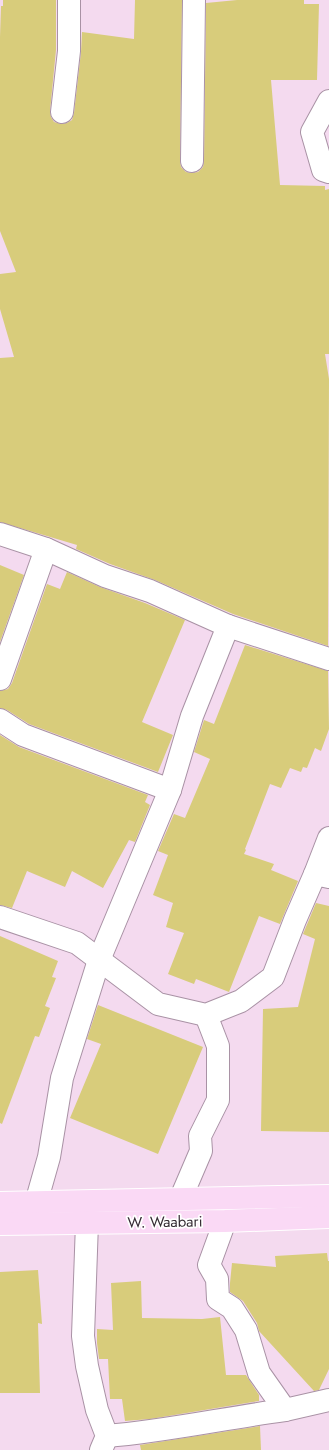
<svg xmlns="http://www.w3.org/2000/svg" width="329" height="1450" font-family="Jost,sans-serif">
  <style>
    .building { fill: #d8cc7b }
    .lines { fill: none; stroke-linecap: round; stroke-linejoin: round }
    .minor-casing { stroke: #a992a5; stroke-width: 24 }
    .major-casing { stroke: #fff; stroke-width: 24 }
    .minor { stroke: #fff; stroke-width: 22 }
    .major { stroke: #fad9f5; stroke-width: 22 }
    .labels { text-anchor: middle; stroke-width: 3.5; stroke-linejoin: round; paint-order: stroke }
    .street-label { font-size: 15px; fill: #352c34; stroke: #fff }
  </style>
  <rect width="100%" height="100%" fill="#f4daef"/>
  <g class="building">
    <path d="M 3,0 L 56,0 L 56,50 L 50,111 L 51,117 L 54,122 L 61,124 L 67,123 L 72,120 L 74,113 L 81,52 L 82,32 L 134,39 L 135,0 L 182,0 L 180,161 L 181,167 L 186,172 L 191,173 L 198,172 L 203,167 L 204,161 L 206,3 L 237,0 L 304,0 L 304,4 L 319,4 L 317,80 L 271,80 L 280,185 L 325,186 L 325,190 L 329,189 L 329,354 L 325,354 L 329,379 L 328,646 L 233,614 L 155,580 L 110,564 L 76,549 L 77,545 L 0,522 L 0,358 L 14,357 L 0,309 L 0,274 L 16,272 L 0,231 L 0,37 L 1,6 L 3,6 Z"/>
    <path d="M 0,565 L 24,575 L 0,642 Z"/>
    <path d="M 67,572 L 100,587 L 145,603 L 185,620 L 142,722 L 173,735 L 158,772 L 29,724 L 7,710 L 0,708 L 0,691 L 8,689 L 12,683 L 47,584 L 60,589 Z"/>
    <path d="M 245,645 L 328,671 L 329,729 L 321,751 L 315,748 L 307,768 L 303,767 L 301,772 L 290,768 L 281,788 L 270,784 L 245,849 L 246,850 L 244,854 L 274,864 L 271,870 L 298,881 L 280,924 L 259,916 L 229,992 L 196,979 L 194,984 L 168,974 L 184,933 L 166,927 L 173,903 L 153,895 L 168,855 L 158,851 L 174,814 L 185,818 L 210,759 L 194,752 L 204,720 L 214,724 Z"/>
    <path d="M 0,735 L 19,747 L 148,795 L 145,802 L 150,805 L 135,842 L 129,840 L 103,888 L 72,871 L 65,887 L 27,871 L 12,908 L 0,905 Z"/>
    <path d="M 316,903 L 329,906 L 329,1132 L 261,1131 L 263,1009 L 298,1007 L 315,939 L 303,934 Z"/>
    <path d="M 0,936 L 58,961 L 52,977 L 56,978 L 45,1006 L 50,1008 L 39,1037 L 35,1036 L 2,1124 L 0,1123 Z"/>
    <path d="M 98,1005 L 203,1047 L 158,1154 L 70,1118 L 101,1044 L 87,1039 Z"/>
    <path d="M 327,1253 L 328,1261 L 329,1261 L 329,1369 L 319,1390 L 314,1391 L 259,1331 L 257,1323 L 243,1301 L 230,1292 L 230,1283 L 232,1263 L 276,1267 L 275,1256 Z"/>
    <path d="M 38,1270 L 42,1324 L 38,1323 L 40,1393 L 0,1393 L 0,1272 Z"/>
    <path d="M 141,1281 L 142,1318 L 202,1319 L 220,1317 L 226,1375 L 246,1375 L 259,1395 L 259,1401 L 150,1419 L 125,1421 L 122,1399 L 110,1399 L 108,1359 L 99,1359 L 97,1343 L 97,1329 L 113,1330 L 111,1283 Z"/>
    <path d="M 260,1426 L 261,1450 L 141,1450 L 140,1445 Z"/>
  </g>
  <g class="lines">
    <defs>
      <g id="minor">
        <path d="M 329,101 L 312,132 L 323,170 L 329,172"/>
        <path d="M 62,112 L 69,51 L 69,0"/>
        <path d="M 192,161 L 194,0"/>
        <path d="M 0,534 L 46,549 L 105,576 L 150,591 L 228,626 L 329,659"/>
        <path d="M 0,679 L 46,549"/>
        <path d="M 0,720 L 23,735 L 170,790"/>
        <path d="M 315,874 L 329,838"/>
        <path d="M 0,917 L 77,943 L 158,1004 L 206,1015 L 241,1001 L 273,977 L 295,920 L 315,874 L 329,877"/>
        <path d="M 180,1200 L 201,1151 L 200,1136 L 218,1100 L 218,1046 L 206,1015"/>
        <path d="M 36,1203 L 49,1157 L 62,1078 L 99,960 L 170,790 L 192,716 L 228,626"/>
        <path d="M 225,1221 L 209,1265 L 217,1279 L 218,1299 L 232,1308 L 246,1330 L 259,1373 L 285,1410 L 329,1400"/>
        <path d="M 87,1223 L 83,1336 L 87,1366 L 97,1410 L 107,1436 L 101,1450"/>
        <path d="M 107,1436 C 167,1431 225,1418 285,1410"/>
      </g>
      <g id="major">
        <path d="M 0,1203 L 329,1196"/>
        <path d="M 0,1224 L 225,1221 L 329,1217"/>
      </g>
    </defs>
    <use href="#minor" class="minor-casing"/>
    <use href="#major" class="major-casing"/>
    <use href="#minor" class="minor"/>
    <use href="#major" class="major"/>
  </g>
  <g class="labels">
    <g class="street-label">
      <text transform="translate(165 1222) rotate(-1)" y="5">W. Waabari</text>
    </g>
  </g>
</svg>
